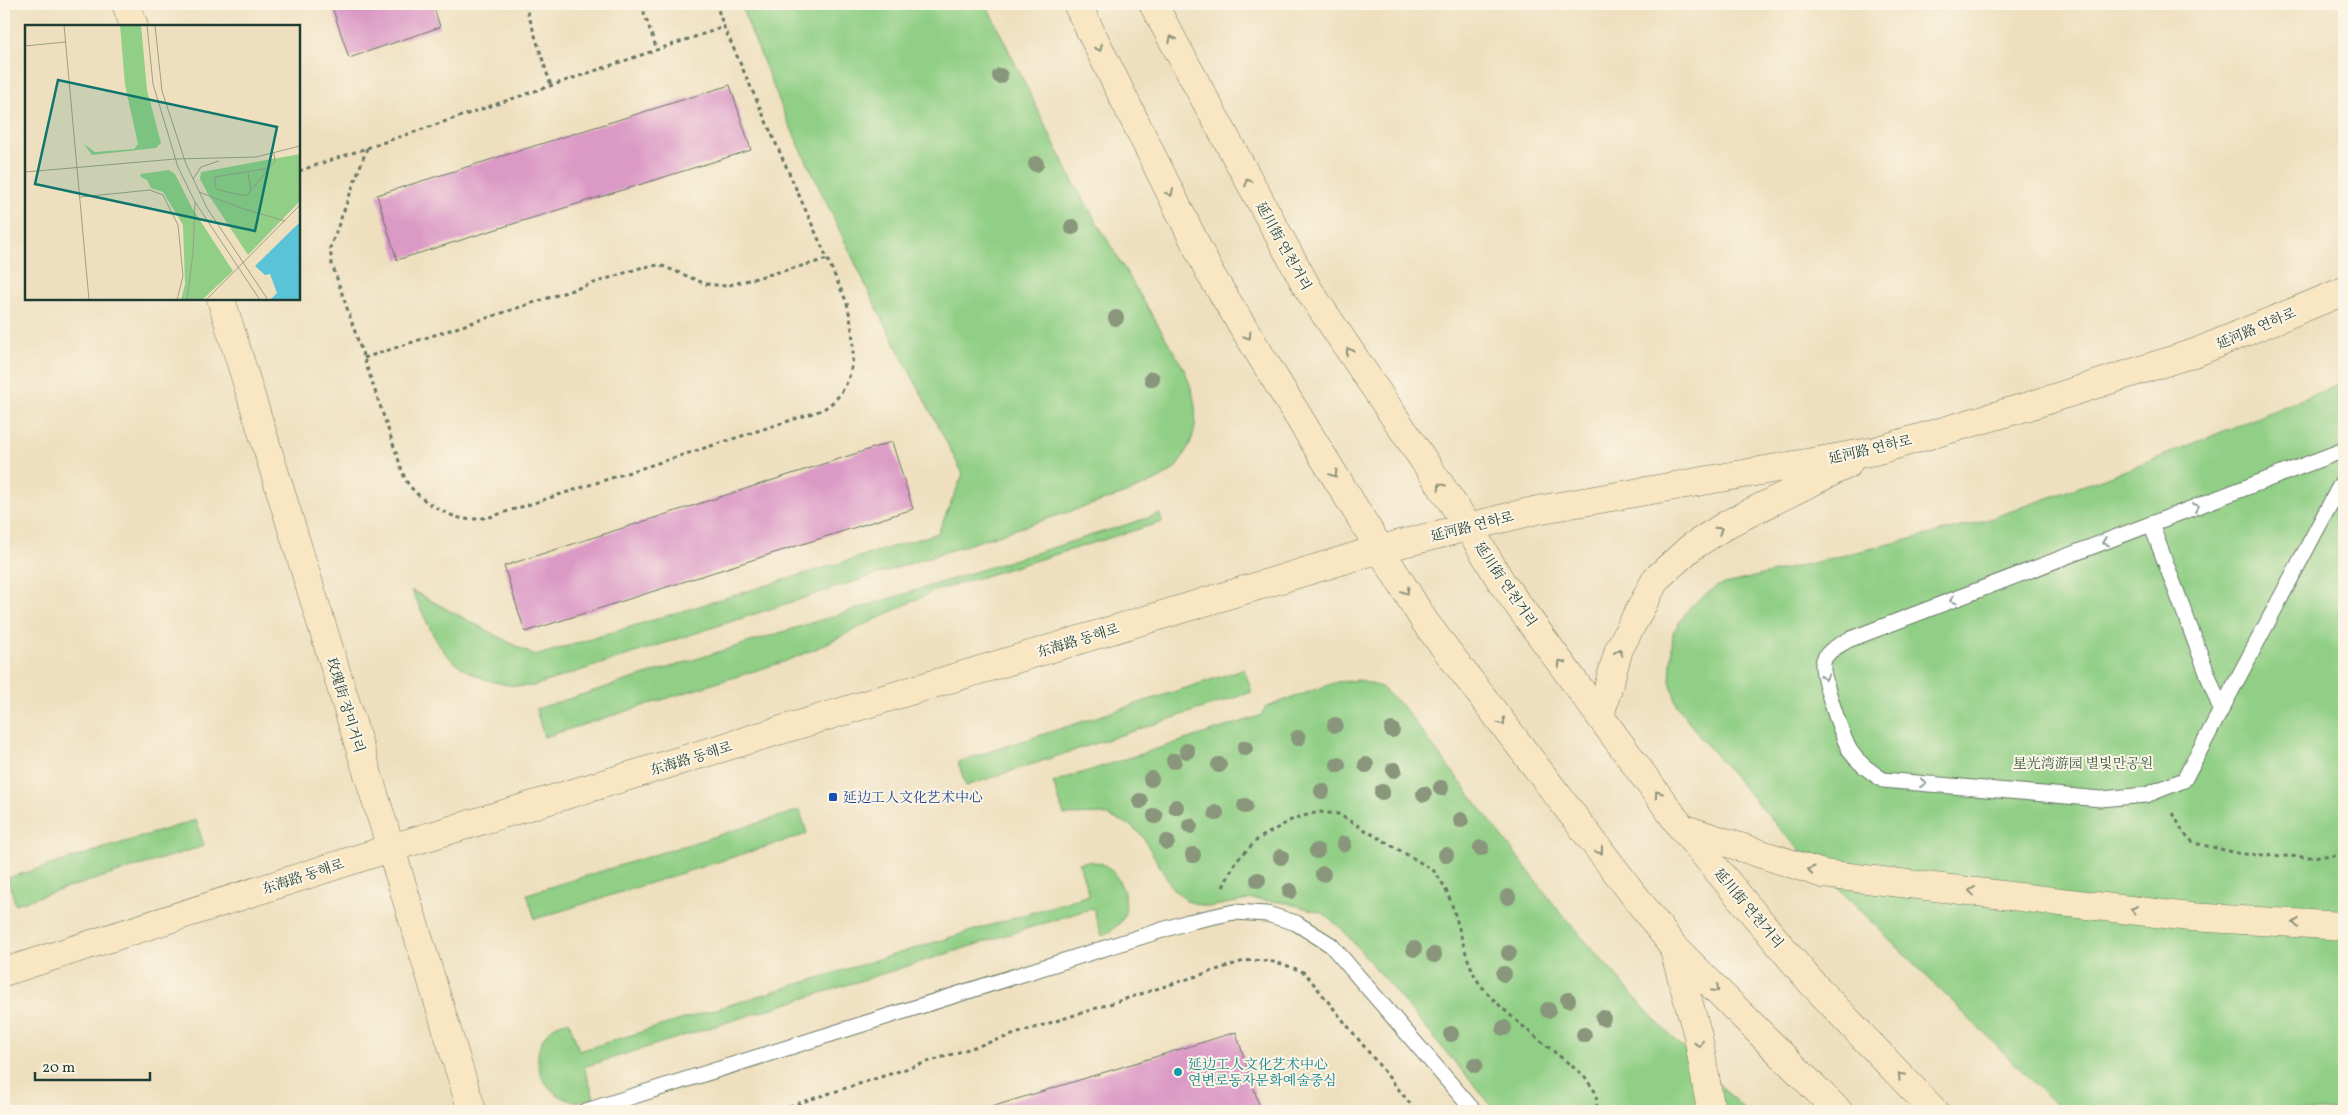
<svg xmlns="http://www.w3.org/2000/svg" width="2348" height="1115" font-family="Vollkorn,'Noto Serif SC','Noto Serif KR',serif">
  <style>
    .green { fill: #90cf85; stroke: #58865c }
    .building { fill: #db99c6 }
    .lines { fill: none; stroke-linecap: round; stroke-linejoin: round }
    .lane-casing { stroke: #677665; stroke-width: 17 }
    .secondary-casing { stroke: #677665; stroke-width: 29 }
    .path { stroke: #677665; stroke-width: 3; stroke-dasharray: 4 4; stroke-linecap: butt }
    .lane { stroke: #fff; stroke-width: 15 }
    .secondary { stroke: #f9e7c3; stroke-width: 28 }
    .tree { fill: #89967b }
    .oneway { stroke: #8c927c }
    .oneway2 { stroke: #8f9e9a }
    .transit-dot { fill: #1a4fb4; stroke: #fcf5e5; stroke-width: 2 }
    .culture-dot { fill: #0f9aa8; stroke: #fcf5e5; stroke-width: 2 }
    .labels { text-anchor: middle; stroke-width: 4; stroke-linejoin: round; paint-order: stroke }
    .street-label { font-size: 14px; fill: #1f3d34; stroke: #fcf5e5 }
    .park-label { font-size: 14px; fill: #365a44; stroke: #fcf5e5 }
    .transit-label { font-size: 14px; fill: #164399; stroke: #fcf5e5; text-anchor: start }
    .culture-label { font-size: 14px; fill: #0d838f; stroke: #fcf5e5; text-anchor: start }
    .inset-road { fill: none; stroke: #9b9f87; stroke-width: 1 }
    .view { fill: #0f766e; fill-opacity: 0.15; stroke: #0f766e; stroke-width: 2.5 }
    .inset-edge { fill: none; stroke: #1f3d34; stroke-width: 2.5 }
  </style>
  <rect width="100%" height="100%" fill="#fcf5e5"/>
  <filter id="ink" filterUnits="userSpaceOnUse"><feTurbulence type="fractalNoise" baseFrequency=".02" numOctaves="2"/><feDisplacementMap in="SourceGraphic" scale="10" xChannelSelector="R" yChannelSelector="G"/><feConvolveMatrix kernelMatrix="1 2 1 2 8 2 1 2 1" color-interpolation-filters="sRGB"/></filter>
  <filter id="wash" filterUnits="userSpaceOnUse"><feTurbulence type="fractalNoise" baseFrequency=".0096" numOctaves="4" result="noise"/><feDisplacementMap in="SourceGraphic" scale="20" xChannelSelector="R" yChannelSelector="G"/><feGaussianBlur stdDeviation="1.12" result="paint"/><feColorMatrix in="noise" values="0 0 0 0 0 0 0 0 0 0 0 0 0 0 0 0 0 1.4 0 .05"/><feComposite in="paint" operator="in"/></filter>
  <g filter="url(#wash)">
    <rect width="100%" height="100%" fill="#eee0bf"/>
    <g class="green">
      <path d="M 740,4 L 986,4 L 1074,184 L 1183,367 C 1196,396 1203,426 1184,454 C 1181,460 1178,466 1173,470 C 1158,481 1141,487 1124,494 L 533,686 C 504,688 471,678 449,657 C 434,643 422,609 411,590 L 535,656 L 938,533 L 963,474 L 878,311 L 787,120 Z"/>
      <path d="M 2344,382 L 2344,1111 L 2062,1111 L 1786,836 L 1700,737 L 1677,705 L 1670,681 L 1673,632 L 1690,607 L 1717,586 L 1981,522 L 2143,464 Z"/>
      <path d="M 1160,514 L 1162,522 L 932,592 L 815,649 L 786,661 L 544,737 L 536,709 Z"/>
      <path d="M 1244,669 L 1252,692 L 966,786 L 958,762 Z"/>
      <path d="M 1358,680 L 1381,687 L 1403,707 L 1559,911 L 1654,1019 L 1746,1111 L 1496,1111 L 1342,929 L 1323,913 L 1287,903 L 1253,899 L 1208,907 L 1187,901 L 1173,889 L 1141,834 L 1128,824 L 1103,814 L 1064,815 L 1053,782 L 1260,716 L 1266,707 L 1337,682 Z"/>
      <path d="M 800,810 L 807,834 L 535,919 L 527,894 Z"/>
      <path d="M 196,820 L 204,846 L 15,904 L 8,878 Z"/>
      <path d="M 1088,861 C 1092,862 1096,862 1100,863 C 1118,869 1132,901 1123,918 C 1118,927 1111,931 1102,936 L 1093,908 L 584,1067 L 594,1098 C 551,1115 519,1058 551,1029 C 555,1025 563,1023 569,1021 L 579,1051 L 1089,895 L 1079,863 Z"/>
    </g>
    <g id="blocks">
      <g class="building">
        <path d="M 331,4 L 433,4 L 440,27 L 349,58 Z"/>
        <path d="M 730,85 L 751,150 L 397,260 L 377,195 Z"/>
        <path d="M 892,442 L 913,509 L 525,632 L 504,566 Z"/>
        <path d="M 1236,1032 L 1261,1111 L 978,1111 Z"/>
      </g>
    </g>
  </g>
  <g filter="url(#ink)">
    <use href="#blocks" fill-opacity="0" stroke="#677665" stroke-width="1"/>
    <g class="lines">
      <defs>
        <g id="lane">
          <path d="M 2344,450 L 1848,640 C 1839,646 1825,651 1823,663 C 1820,673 1844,742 1851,752 C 1859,764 1870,771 1883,780 L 2101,799 L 2146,795 L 2184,780 L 2344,478"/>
          <path d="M 2151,524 L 2221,710"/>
          <path d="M 586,1111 L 1188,922 L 1234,912 L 1267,914 L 1296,923 L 1331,945 L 1474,1111"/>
        </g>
        <g id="secondary">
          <path d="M 126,4 L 134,26"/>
          <path d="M 1077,4 L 1211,275 L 1425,622 L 1673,946 L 1838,1111"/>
          <path d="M 1153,4 L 1308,289 L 1468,526 L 1502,583 L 1682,828 L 1810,981 L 1934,1111"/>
          <path d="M 221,299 L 472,1111"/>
          <path d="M 1600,716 L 1619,649 L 1656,579 L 1690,548 L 1729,523 L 1848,464"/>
          <path d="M 1682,828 L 1823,874 L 2190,917 L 2344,926"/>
          <path d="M 1673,947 L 1698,1036 L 1711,1111"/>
          <path d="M 4,972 L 391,848 L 1380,549 L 1537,510 L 1875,451 L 2029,406 L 2197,352 L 2344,291"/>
        </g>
      </defs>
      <use href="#lane" class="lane-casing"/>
      <use href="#secondary" class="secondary-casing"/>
      <g class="path">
        <path d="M 525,4 L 551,86"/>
        <path d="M 641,4 L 657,50"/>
        <path d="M 367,148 L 330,248 L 332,264 L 405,479 C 416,498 441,513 463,519 C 471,520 482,518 490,517 L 807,415 C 813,413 820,411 825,408 C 861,385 855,337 847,303 L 724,27 L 716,4"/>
        <path d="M 299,171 L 724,27"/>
        <path d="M 364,358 L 643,267 L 660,265 L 706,284 L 726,286 L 828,259"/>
        <path d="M 2173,813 L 2183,832 L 2194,843 L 2242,854 L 2306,857 L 2344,855"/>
        <path d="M 1223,887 L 1236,861 L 1258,839 L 1295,818 L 1319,812 L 1338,814 L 1433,870 C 1458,899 1458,942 1475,976 C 1487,1002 1560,1055 1585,1077 L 1596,1093 L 1597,1111"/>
        <path d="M 774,1111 L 1244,961 C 1268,959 1284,963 1305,973 L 1416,1111"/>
      </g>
      <use href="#lane" class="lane"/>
      <use href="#secondary" class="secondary"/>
    </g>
    <g class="tree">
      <circle cx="1000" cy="76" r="8"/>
      <circle cx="1036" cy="164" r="8"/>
      <circle cx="1072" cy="227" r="8"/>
      <circle cx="1116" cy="318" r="8"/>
      <circle cx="1152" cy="379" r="8"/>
      <circle cx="1335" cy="725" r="8"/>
      <circle cx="1392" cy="730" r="8"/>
      <circle cx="1298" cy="738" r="8"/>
      <circle cx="1245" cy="748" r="8"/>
      <circle cx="1187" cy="751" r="8"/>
      <circle cx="1174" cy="761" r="8"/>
      <circle cx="1219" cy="765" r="8"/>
      <circle cx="1338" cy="765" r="8"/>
      <circle cx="1366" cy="765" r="8"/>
      <circle cx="1394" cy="770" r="8"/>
      <circle cx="1151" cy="779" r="8"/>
      <circle cx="1441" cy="788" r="8"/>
      <circle cx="1322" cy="791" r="8"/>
      <circle cx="1382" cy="792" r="8"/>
      <circle cx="1424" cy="794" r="8"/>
      <circle cx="1140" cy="801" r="8"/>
      <circle cx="1245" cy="806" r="8"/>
      <circle cx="1176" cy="807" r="8"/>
      <circle cx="1216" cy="813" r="8"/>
      <circle cx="1155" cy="816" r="8"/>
      <circle cx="1461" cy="820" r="8"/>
      <circle cx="1190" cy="826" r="8"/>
      <circle cx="1167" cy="842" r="8"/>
      <circle cx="1344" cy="844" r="8"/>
      <circle cx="1481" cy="848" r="8"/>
      <circle cx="1317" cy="851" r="8"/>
      <circle cx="1193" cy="855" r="8"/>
      <circle cx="1446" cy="855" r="8"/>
      <circle cx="1281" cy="857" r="8"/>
      <circle cx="1323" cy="874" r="8"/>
      <circle cx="1258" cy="880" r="8"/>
      <circle cx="1290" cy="891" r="8"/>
      <circle cx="1508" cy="897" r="8"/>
      <circle cx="1414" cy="949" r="8"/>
      <circle cx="1509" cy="953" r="8"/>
      <circle cx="1434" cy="955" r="8"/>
      <circle cx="1504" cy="974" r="8"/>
      <circle cx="1568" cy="1000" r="8"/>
      <circle cx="1548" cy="1010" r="8"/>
      <circle cx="1603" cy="1018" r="8"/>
      <circle cx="1504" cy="1028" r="8"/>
      <circle cx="1451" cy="1034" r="8"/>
      <circle cx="1584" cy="1035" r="8"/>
      <circle cx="1475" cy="1065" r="8"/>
    </g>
    <defs><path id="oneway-chevron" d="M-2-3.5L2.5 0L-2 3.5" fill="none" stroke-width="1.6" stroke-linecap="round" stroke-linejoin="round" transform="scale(1.25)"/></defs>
    <g class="oneway">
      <use href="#oneway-chevron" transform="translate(1172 39) rotate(-118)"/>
      <use href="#oneway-chevron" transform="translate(1099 48) rotate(64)"/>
      <use href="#oneway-chevron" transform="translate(1248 182) rotate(-119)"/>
      <use href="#oneway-chevron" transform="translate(1170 193) rotate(64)"/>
      <use href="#oneway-chevron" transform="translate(1248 336) rotate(58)"/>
      <use href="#oneway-chevron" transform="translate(1349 351) rotate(-124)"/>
      <use href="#oneway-chevron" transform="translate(1334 474) rotate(58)"/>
      <use href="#oneway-chevron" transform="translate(1441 486) rotate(-124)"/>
      <use href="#oneway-chevron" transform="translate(1719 530) rotate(-33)"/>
      <use href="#oneway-chevron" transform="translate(1406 591) rotate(58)"/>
      <use href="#oneway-chevron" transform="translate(1619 652) rotate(-71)"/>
      <use href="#oneway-chevron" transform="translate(1561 663) rotate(-126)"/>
      <use href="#oneway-chevron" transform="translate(1502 722) rotate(53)"/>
      <use href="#oneway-chevron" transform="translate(1658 794) rotate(-126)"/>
      <use href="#oneway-chevron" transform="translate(1600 851) rotate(53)"/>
      <use href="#oneway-chevron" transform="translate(1811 870) rotate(-163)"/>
      <use href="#oneway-chevron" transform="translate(1972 891) rotate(-173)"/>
      <use href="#oneway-chevron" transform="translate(2134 910) rotate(-173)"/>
      <use href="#oneway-chevron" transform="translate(2296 923) rotate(-176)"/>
      <use href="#oneway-chevron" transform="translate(1716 989) rotate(45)"/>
      <use href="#oneway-chevron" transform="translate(1699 1044) rotate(79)"/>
      <use href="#oneway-chevron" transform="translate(1901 1076) rotate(-133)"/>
    </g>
    <g class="oneway2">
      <use href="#oneway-chevron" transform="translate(2196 507) rotate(-21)"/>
      <use href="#oneway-chevron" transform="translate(2105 542) rotate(159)"/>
      <use href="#oneway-chevron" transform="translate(1953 600) rotate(159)"/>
      <use href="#oneway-chevron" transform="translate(1825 677) rotate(81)"/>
      <use href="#oneway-chevron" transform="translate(1923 783) rotate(5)"/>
    </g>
  </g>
  <rect class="transit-dot" x="828" y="792" width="10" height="10" rx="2.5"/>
  <circle class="culture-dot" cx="1178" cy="1072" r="5"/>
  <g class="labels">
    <g class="street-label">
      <text transform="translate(1284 246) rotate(61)" y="5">延川街 연천거리</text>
      <text transform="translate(2256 328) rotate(-23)" y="5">延河路 연하로</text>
      <text transform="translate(1870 449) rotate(-13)" y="5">延河路 연하로</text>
      <text transform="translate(1472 526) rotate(-14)" y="5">延河路 연하로</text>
      <text transform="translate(1506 584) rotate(56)" y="5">延川街 연천거리</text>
      <text transform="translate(1078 640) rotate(-17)" y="5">东海路 동해로</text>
      <text transform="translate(346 705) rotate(73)" y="5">玫瑰街 장미거리</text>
      <text transform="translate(691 758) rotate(-17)" y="5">东海路 동해로</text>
      <text transform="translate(303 876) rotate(-18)" y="5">东海路 동해로</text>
      <text transform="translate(1749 908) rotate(50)" y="5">延川街 연천거리</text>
    </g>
    <g class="park-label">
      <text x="2083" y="768">星光湾游园 별빛만공원</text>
    </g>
    <g class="transit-label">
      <text x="843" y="802">延边工人文化艺术中心</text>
    </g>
    <g class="culture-label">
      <text x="1188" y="1069">延边工人文化艺术中心<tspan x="1188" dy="16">연변로동자문화예술중심</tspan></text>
    </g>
  </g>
  <g transform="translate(25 25)">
    <rect width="275" height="275" fill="#eee0bf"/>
    <path d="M 95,0 L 116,0 L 122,65 L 136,118 L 131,123 L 67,130 L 59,119 L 70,127 L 109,124 L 113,119 L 100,60 ZM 275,129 L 275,176 L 223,230 L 183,169 L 175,154 L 176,147 ZM 144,145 L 150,149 L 167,183 L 208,246 L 177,275 L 156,275 L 160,259 L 158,200 L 138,167 L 126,163 L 122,155 L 116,152 L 115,149 Z" fill="#90cf85"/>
    <path d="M 275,197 L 275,275 L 245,275 L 252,268 L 245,249 L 240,250 L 230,241 Z" fill="#5bc3d7"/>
    <path class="inset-road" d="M 39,0 L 64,275M 122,0 L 128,59 L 153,142 L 170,177 L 235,275M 130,0 L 137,66 L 161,139 L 182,183 L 243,275M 0,21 L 40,17M 150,134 L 231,132 L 275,121M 244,143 L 190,152 L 190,162 L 193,165 L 221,171 L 237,152 L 244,143 L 250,137 L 249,128M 0,147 L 150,134M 223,147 L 226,166M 168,154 L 176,142 L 194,136M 174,167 L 219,184 L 260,196M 55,172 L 125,165 L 138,170 L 153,200 L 158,251 L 152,275M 162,275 L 168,228 L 170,178M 181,275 L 275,180"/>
    <path class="view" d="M 33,55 L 252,102 L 230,206 L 10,159 Z"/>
    <rect width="275" height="275" class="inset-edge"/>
  </g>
  <rect width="2348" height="1115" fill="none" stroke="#fcf5e5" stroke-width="20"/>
  <path d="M35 1072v8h115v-8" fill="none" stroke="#1f3d34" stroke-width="2.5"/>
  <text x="42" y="1072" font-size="15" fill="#1f3d34" stroke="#fcf5e5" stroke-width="4" paint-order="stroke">20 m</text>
</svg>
